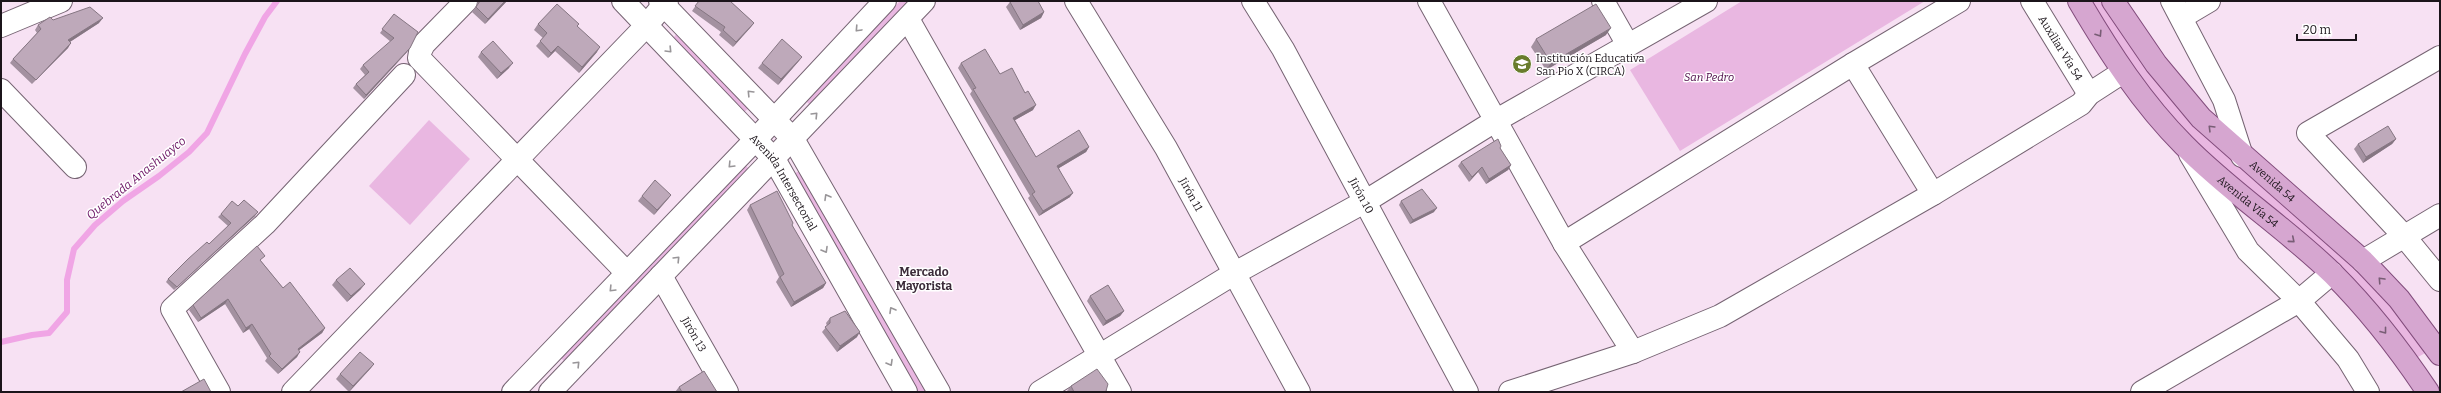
<svg xmlns="http://www.w3.org/2000/svg" width="2441" height="393" font-family="Bitter,serif">
  <style>
    .green { fill: #e9b7e1 }
    .lines { fill: none; stroke-linecap: round; stroke-linejoin: round }
    .stream { stroke: #f0a5e5; stroke-width: 6 }
    .minor-casing { stroke: #766473; stroke-width: 24 }
    .major-casing { stroke: #824c7c; stroke-width: 24 }
    .minor { stroke: #fff; stroke-width: 22 }
    .major { stroke: #d6a6d0; stroke-width: 22 }
    .wall { fill: #a391a0 }
    .shaded-wall { fill: #857682 }
    .building { fill: #bea9ba; stroke: #857682 }
    .oneway { stroke: #989598 }
    .oneway2 { stroke: #785d75 }
    .labels { text-anchor: middle; stroke-width: 3; stroke-linejoin: round; paint-order: stroke }
    .street-label { font-size: 11px; fill: #1b141a; stroke: #fff }
    .poi-label { font-size: 11px; fill: #1b141a; stroke: #fff; text-anchor: start }
    .park-label { font-size: 11px; font-style: italic; fill: #480443; stroke: #fff }
    .water-label { font-size: 12px; font-style: italic; fill: #6c1565; stroke: #fff }
    .neighbourhood-label { font-size: 12px; font-weight: bold; fill: #3b2b39; stroke: #fff }
  </style>
  <rect width="100%" height="100%" fill="#f7e1f3"/>
  <g class="green">
    <path d="M 900,1 L 909,1 L 810,105 L 805,100 Z"/>
    <path d="M 1742,1 L 1925,1 L 1680,151 L 1630,70 Z"/>
    <path d="M 2091,1 L 2104,1 L 2204,134 L 2378,290 L 2427,352 L 2418,357 C 2396,326 2372,297 2343,271 C 2295,226 2241,189 2195,142 C 2153,100 2121,51 2091,1 Z"/>
    <path d="M 678,32 L 751,106 L 743,113 L 671,41 Z"/>
    <path d="M 429,120 L 470,159 L 410,225 L 369,186 Z"/>
    <path d="M 744,164 L 749,169 L 565,362 L 559,356 Z"/>
    <path d="M 801,170 L 928,392 L 915,392 L 792,175 Z"/>
  </g>
  <g class="lines">
    <path class="stream" d="M 1,342 L 32,335 L 49,333 L 67,312 L 67,280 L 74,249 L 95,225 L 123,201 L 159,176 L 189,152 L 207,133 L 245,54 L 265,17 L 277,1"/>
    <defs>
      <g id="minor">
        <path d="M 466,1 L 424,44 L 420,52 L 419,58 L 627,273"/>
        <path id="s1" d="M 623,1 L 774,159 L 906,392"/>
        <path d="M 660,1 L 793,139 L 939,392"/>
        <path id="s2" d="M 1076,1 L 1166,148 L 1299,392"/>
        <path id="s3" d="M 1253,1 L 1283,49 L 1467,392"/>
        <path d="M 1429,1 L 1564,243 L 1633,352"/>
        <path d="M 1603,1 L 1628,45"/>
        <path id="s4" d="M 2032,1 L 2089,94"/>
        <path d="M 2172,1 L 2224,100 L 2242,156"/>
        <path d="M 2182,17 L 2209,1"/>
        <path d="M 908,19 L 1120,392"/>
        <path d="M 1,26 L 61,1"/>
        <path d="M 2440,57 L 2308,133 L 2404,236 L 2440,280"/>
        <path d="M 1853,64 L 1933,194"/>
        <path d="M 1,90 L 75,167"/>
        <path d="M 2190,154 L 2248,251 L 2299,301 L 2348,359 L 2368,392"/>
        <path d="M 1564,243 L 1853,64 L 1959,1"/>
        <path d="M 2363,261 L 2440,215"/>
        <path id="s5" d="M 661,276 L 727,392"/>
        <path d="M 219,392 L 172,309 L 265,224 L 404,75"/>
        <path d="M 293,392 L 646,26 L 667,1"/>
        <path d="M 513,392 L 755,140 L 885,1"/>
        <path d="M 550,392 L 924,1"/>
        <path d="M 1040,392 L 1235,273 L 1366,201 L 1495,121 L 1706,1"/>
        <path d="M 1510,392 L 1633,352 L 1720,316 L 1933,194 L 2081,104 L 2089,94 L 2123,72"/>
        <path d="M 2142,392 L 2299,301 L 2332,273"/>
      </g>
      <g id="major">
        <path id="s6" d="M 2079,1 C 2109,52 2142,103 2184,145 C 2230,192 2286,228 2333,274 C 2369,310 2400,350 2428,392"/>
        <path id="s7" d="M 2113,1 L 2156,64 L 2201,118 L 2363,261 L 2399,299 L 2440,354"/>
      </g>
    </defs>
    <use href="#minor" class="minor-casing"/>
    <use href="#major" class="major-casing"/>
    <use href="#minor" class="minor"/>
    <use href="#major" class="major"/>
  </g>
  <g class="wall">
    <path d="M 477,1 L 507,1 L 485,24 L 472,12 L 478,4 Z"/>
    <path d="M 699,1 L 730,1 L 754,23 L 750,28 L 733,47 L 719,35 L 721,32 L 692,11 Z"/>
    <path d="M 1010,2 L 1044,12 L 1041,18 L 1020,30 L 1006,7 Z"/>
    <path d="M 394,14 L 407,52 L 364,99 L 353,88 L 356,84 L 365,75 L 360,69 L 363,65 L 391,42 L 380,33 Z"/>
    <path d="M 53,20 L 99,23 L 70,42 L 68,48 L 32,84 L 10,63 L 13,59 L 37,33 L 35,30 L 38,25 Z"/>
    <path d="M 538,24 L 579,24 L 577,26 L 597,52 L 579,73 L 555,51 L 548,58 L 536,46 L 543,38 L 534,30 Z"/>
    <path d="M 1606,35 L 1546,70 L 1531,47 L 1536,39 Z"/>
    <path d="M 481,52 L 509,68 L 497,79 L 478,57 Z"/>
    <path d="M 802,57 L 798,62 L 778,85 L 758,68 L 762,63 Z"/>
    <path d="M 961,63 L 1000,74 L 1033,110 L 1015,120 L 1036,157 L 1089,147 L 1086,152 L 1059,168 L 1070,197 L 1039,216 L 1028,198 L 1030,196 L 970,94 L 972,91 L 958,68 Z"/>
    <path d="M 2396,139 L 2392,144 L 2363,163 L 2354,149 L 2358,144 Z"/>
    <path d="M 1500,148 L 1511,165 L 1508,170 L 1486,184 L 1478,172 L 1469,182 L 1458,166 L 1461,162 Z"/>
    <path d="M 671,195 L 667,200 L 654,215 L 638,201 L 642,196 Z"/>
    <path d="M 1401,201 L 1434,212 L 1410,224 L 1399,205 Z"/>
    <path d="M 750,205 L 792,225 L 826,283 L 823,288 L 791,307 L 776,282 L 779,277 L 747,210 Z"/>
    <path d="M 238,206 L 255,216 L 174,290 L 166,282 L 168,279 L 209,244 L 228,226 L 218,217 L 221,214 Z"/>
    <path d="M 261,261 L 283,288 L 325,328 L 322,333 L 299,350 L 297,357 L 278,374 L 265,361 L 267,358 L 249,329 L 243,333 L 225,304 L 198,322 L 189,310 L 193,305 Z"/>
    <path d="M 336,280 L 361,289 L 347,302 L 332,285 Z"/>
    <path d="M 1090,296 L 1124,311 L 1120,316 L 1103,326 L 1087,301 Z"/>
    <path d="M 830,318 L 857,337 L 837,352 L 822,332 L 827,326 L 826,323 Z"/>
    <path d="M 374,364 L 370,369 L 349,392 L 336,379 L 340,374 Z"/>
    <path d="M 1071,386 L 1106,391 L 1105,392 L 1068,392 L 1067,391 Z"/>
    <path d="M 679,387 L 717,392 L 675,392 Z"/>
  </g>
  <g class="shaded-wall">
    <path d="M 505,1 L 507,1 L 485,24 L 488,19 Z"/>
    <path d="M 1044,12 L 1041,18 L 1020,30 L 1023,25 Z"/>
    <path d="M 103,18 L 99,23 L 65,45 L 68,40 Z"/>
    <path d="M 754,23 L 750,28 L 733,47 L 736,42 Z"/>
    <path d="M 1611,28 L 1606,35 L 1546,70 L 1551,63 Z"/>
    <path d="M 71,43 L 68,48 L 32,84 L 36,80 Z"/>
    <path d="M 558,46 L 555,51 L 548,58 L 551,53 Z"/>
    <path d="M 600,47 L 597,52 L 579,73 L 582,67 Z"/>
    <path d="M 410,48 L 407,52 L 364,99 L 366,95 Z"/>
    <path d="M 802,57 L 798,62 L 778,85 L 781,79 Z"/>
    <path d="M 513,63 L 509,68 L 497,79 L 501,73 Z"/>
    <path d="M 1036,105 L 1033,110 L 1010,123 L 1013,118 Z"/>
    <path d="M 2396,139 L 2392,144 L 2363,163 L 2366,157 Z"/>
    <path d="M 1089,147 L 1086,152 L 1054,171 L 1057,166 Z"/>
    <path d="M 1511,165 L 1508,170 L 1486,184 L 1489,179 Z"/>
    <path d="M 1482,167 L 1478,172 L 1469,182 L 1472,177 Z"/>
    <path d="M 1073,193 L 1070,197 L 1039,216 L 1043,211 Z"/>
    <path d="M 671,195 L 667,200 L 654,215 L 657,210 Z"/>
    <path d="M 1437,208 L 1434,212 L 1410,224 L 1413,220 Z"/>
    <path d="M 258,212 L 255,216 L 174,290 L 177,287 Z"/>
    <path d="M 826,283 L 823,288 L 791,307 L 794,302 Z"/>
    <path d="M 365,284 L 361,289 L 347,302 L 351,296 Z"/>
    <path d="M 228,299 L 225,304 L 198,322 L 201,318 Z"/>
    <path d="M 1124,311 L 1120,316 L 1103,326 L 1106,321 Z"/>
    <path d="M 252,324 L 249,329 L 243,333 L 246,328 Z"/>
    <path d="M 325,328 L 322,333 L 294,354 L 298,349 Z"/>
    <path d="M 860,332 L 857,337 L 837,352 L 840,346 Z"/>
    <path d="M 300,352 L 297,357 L 278,374 L 282,369 Z"/>
    <path d="M 374,364 L 370,369 L 349,392 L 353,386 Z"/>
  </g>
  <g class="building">
    <path d="M 480,1 L 505,1 L 488,19 L 476,7 Z"/>
    <path d="M 699,1 L 730,1 L 754,23 L 736,42 L 723,30 L 725,27 L 695,6 Z"/>
    <path d="M 1012,1 L 1038,1 L 1044,12 L 1023,25 L 1010,2 Z"/>
    <path d="M 557,4 L 579,24 L 577,26 L 600,47 L 582,67 L 558,46 L 551,53 L 540,41 L 547,33 L 538,24 Z"/>
    <path d="M 1596,4 L 1611,28 L 1551,63 L 1536,39 Z"/>
    <path d="M 90,7 L 103,18 L 68,40 L 71,43 L 36,80 L 13,59 L 41,29 L 38,25 L 50,17 L 53,20 Z"/>
    <path d="M 394,14 L 418,32 L 410,48 L 366,95 L 356,84 L 369,72 L 363,65 L 394,38 L 382,29 Z"/>
    <path d="M 782,39 L 802,57 L 781,79 L 762,63 Z"/>
    <path d="M 493,41 L 513,63 L 501,73 L 481,52 Z"/>
    <path d="M 985,49 L 1000,74 L 1012,68 L 1025,93 L 1028,91 L 1036,105 L 1013,118 L 1036,157 L 1079,130 L 1089,147 L 1057,166 L 1073,193 L 1043,211 L 1032,194 L 1035,192 L 973,89 L 976,88 L 961,63 Z"/>
    <path d="M 2388,126 L 2396,139 L 2366,157 L 2358,144 Z"/>
    <path d="M 1498,139 L 1501,146 L 1500,148 L 1511,165 L 1489,179 L 1482,167 L 1472,177 L 1461,162 Z"/>
    <path d="M 655,180 L 671,195 L 657,210 L 642,196 Z"/>
    <path d="M 1422,189 L 1437,208 L 1413,220 L 1401,201 Z"/>
    <path d="M 777,191 L 793,223 L 792,225 L 826,283 L 794,302 L 780,277 L 784,274 L 750,205 Z"/>
    <path d="M 244,200 L 258,212 L 177,287 L 168,279 L 188,259 L 207,242 L 209,244 L 231,223 L 221,214 L 232,201 L 238,206 Z"/>
    <path d="M 257,246 L 265,256 L 260,260 L 283,288 L 290,282 L 325,328 L 298,349 L 300,352 L 282,369 L 269,356 L 271,354 L 252,324 L 246,328 L 228,299 L 201,318 L 193,305 Z"/>
    <path d="M 350,268 L 365,284 L 351,296 L 336,280 Z"/>
    <path d="M 1108,285 L 1124,311 L 1106,321 L 1090,296 Z"/>
    <path d="M 845,311 L 860,332 L 840,346 L 825,327 L 830,323 L 830,318 Z"/>
    <path d="M 360,352 L 374,364 L 353,386 L 340,374 Z"/>
    <path d="M 1097,369 L 1108,384 L 1106,391 L 1105,392 L 1074,392 L 1071,386 Z"/>
    <path d="M 704,371 L 717,392 L 682,392 L 679,387 Z"/>
    <path d="M 204,379 L 211,392 L 181,392 Z"/>
  </g>
  <defs><path id="oneway-chevron" d="M-2-3.5L2.5 0L-2 3.5" fill="none" stroke-width="1.6" stroke-linecap="round" stroke-linejoin="round"/></defs>
  <g class="oneway">
    <use href="#oneway-chevron" transform="translate(858 29) rotate(133)"/>
    <use href="#oneway-chevron" transform="translate(669 50) rotate(46)"/>
    <use href="#oneway-chevron" transform="translate(750 93) rotate(-134)"/>
    <use href="#oneway-chevron" transform="translate(815 115) rotate(-46)"/>
    <use href="#oneway-chevron" transform="translate(731 165) rotate(134)"/>
    <use href="#oneway-chevron" transform="translate(827 197) rotate(-120)"/>
    <use href="#oneway-chevron" transform="translate(825 250) rotate(60)"/>
    <use href="#oneway-chevron" transform="translate(677 259) rotate(-46)"/>
    <use href="#oneway-chevron" transform="translate(612 289) rotate(134)"/>
    <use href="#oneway-chevron" transform="translate(892 310) rotate(-120)"/>
    <use href="#oneway-chevron" transform="translate(890 363) rotate(60)"/>
    <use href="#oneway-chevron" transform="translate(577 364) rotate(-46)"/>
  </g>
  <g class="oneway2">
    <use href="#oneway-chevron" transform="translate(2099 34) rotate(57)"/>
    <use href="#oneway-chevron" transform="translate(2211 128) rotate(-135)"/>
    <use href="#oneway-chevron" transform="translate(2292 240) rotate(40)"/>
    <use href="#oneway-chevron" transform="translate(2381 280) rotate(-133)"/>
    <use href="#oneway-chevron" transform="translate(2384 331) rotate(52)"/>
  </g>
  <defs>
    <symbol id="school-disc" viewBox="-11 -11 22 22"><circle r="9.5" fill="#687c2c" stroke="#fff"/><path d="M0-5L7-2L0 1L-7-2ZM-4 1L0 2.5L4 1V4Q0 6-4 4Z" fill="#fff"/></symbol>
  </defs>
  <g fill-rule="evenodd">
    <use href="#school-disc" x="1511" y="53" width="22" height="22"/>
  </g>
  <g class="labels">
    <g class="street-label">
      <text dy="4" stroke="none"><textPath href="#s4" startOffset="55">Auxiliar Vía 54</textPath></text>
      <text dy="4" stroke="none"><textPath href="#s7" startOffset="242">Avenida 54</textPath></text>
      <text dy="4" stroke="none"><textPath href="#s1" startOffset="243">Avenida Intersectorial</textPath></text>
      <text dy="4" stroke="none"><textPath href="#s2" startOffset="225">Jirón 11</textPath></text>
      <text dy="4" stroke="none"><textPath href="#s3" startOffset="223">Jirón 10</textPath></text>
      <text dy="4" stroke="none"><textPath href="#s6" startOffset="264">Avenida Vía 54</textPath></text>
      <text dy="4" stroke="none"><textPath href="#s5" startOffset="67">Jirón 13</textPath></text>
    </g>
    <g class="poi-label">
      <text x="1536" y="62">Institución Educativa<tspan x="1536" dy="13">San Pio X (CIRCA)</tspan></text>
    </g>
    <g class="park-label">
      <text x="1709" y="81">San Pedro</text>
    </g>
    <g class="water-label">
      <text transform="translate(136 178) rotate(-39)" y="4">Quebrada Anashuayco</text>
    </g>
    <g class="neighbourhood-label">
      <text x="924" y="276">Mercado<tspan x="924" dy="14">Mayorista</tspan></text>
    </g>
  </g>
  <rect width="2441" height="393" fill="none" stroke="#1b141a" stroke-width="4"/>
  <path d="M2297 34v6h59v-6" fill="none" stroke="#1b141a" stroke-width="2"/>
  <text x="2303" y="34" font-size="12" fill="#1b141a" stroke="#ffffff" stroke-width="3" paint-order="stroke">20 m</text>
</svg>
